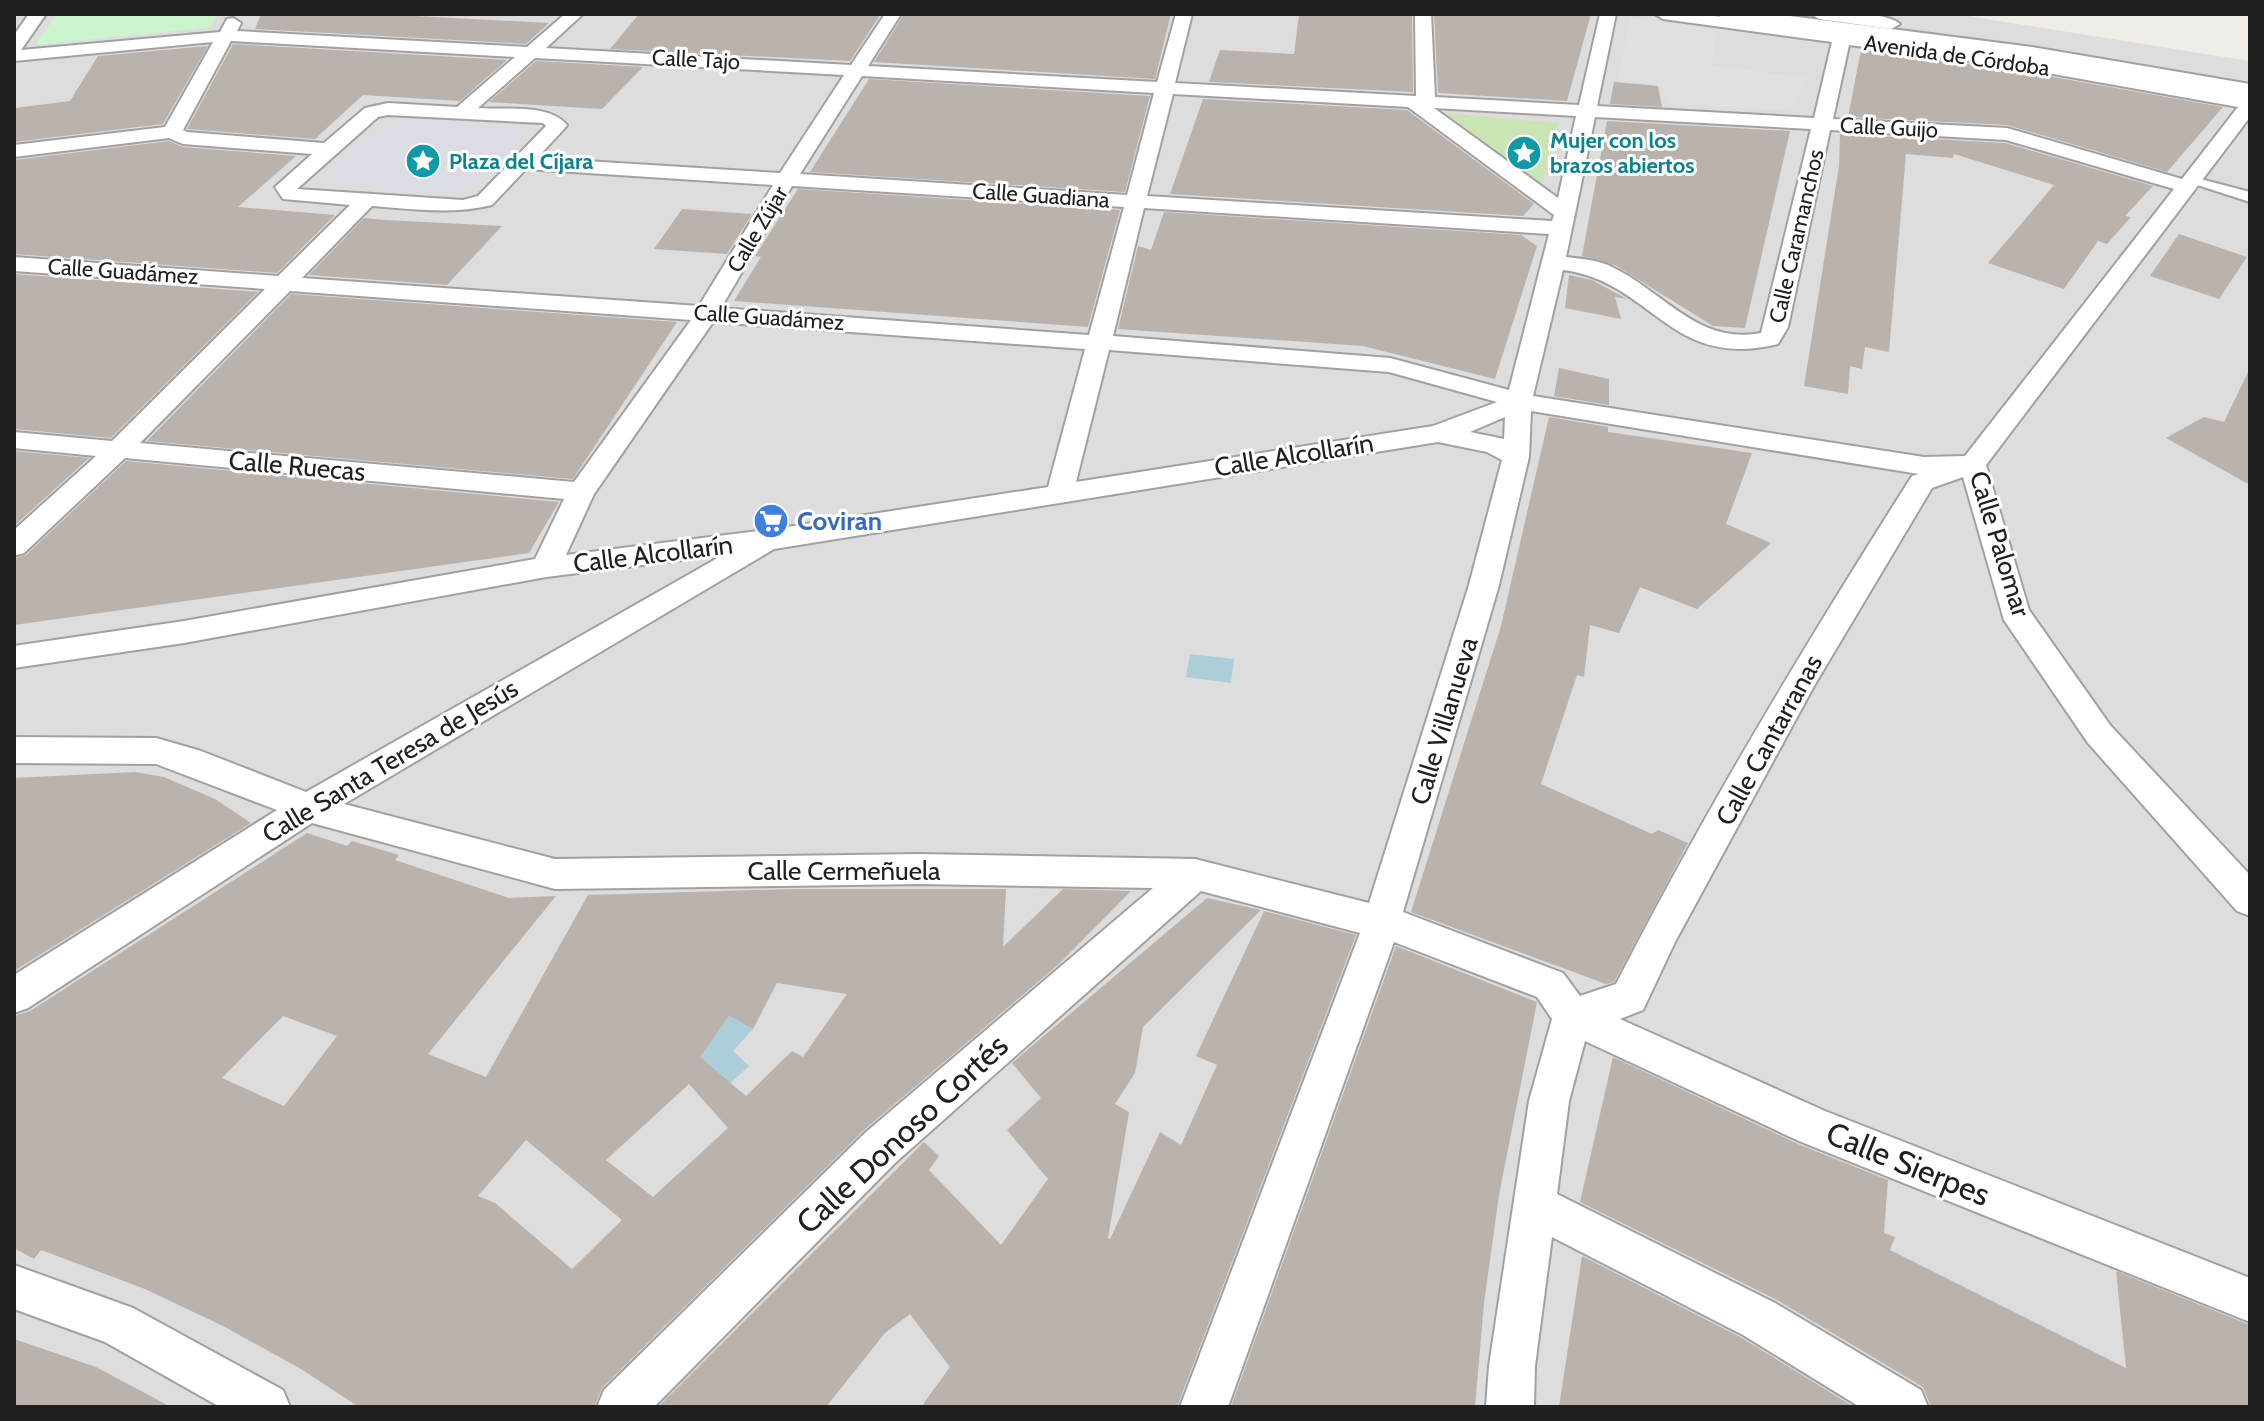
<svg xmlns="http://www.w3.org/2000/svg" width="2264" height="1421" font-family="Cabin,sans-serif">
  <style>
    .residential { fill: #dedddd }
    .grass { fill: #cbe4b3 }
    .park { fill: #caf5cd }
    .parking { fill: #e0e0e0 }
    .plaza { fill: #dcdce5 }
    .water { fill: #acced9 }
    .building { fill: #b9b2ad; fill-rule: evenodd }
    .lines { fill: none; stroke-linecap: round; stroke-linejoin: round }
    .pedestrian-casing { stroke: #a1a1a1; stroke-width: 4 }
    .minor-casing { stroke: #a1a1a1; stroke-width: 4 }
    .tertiary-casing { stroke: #a1a1a1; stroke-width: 4 }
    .pedestrian { fill: #fff; fill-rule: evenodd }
    .minor { fill: #fff; fill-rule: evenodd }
    .tertiary { fill: #fff; fill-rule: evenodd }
    .labels { text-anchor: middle; stroke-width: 6; stroke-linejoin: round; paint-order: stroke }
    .far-street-label { font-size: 22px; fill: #202020; stroke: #fff }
    .far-culture-label { font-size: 22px; font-weight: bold; fill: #0d838f; stroke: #fff; text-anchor: start }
    .street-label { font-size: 26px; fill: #202020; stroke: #fff }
    .shop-label { font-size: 26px; font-weight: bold; fill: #366cbe; stroke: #fff; text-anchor: start }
    .near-street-label { font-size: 32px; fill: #202020; stroke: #fff }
  </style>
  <rect width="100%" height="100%" fill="#f0ede8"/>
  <path class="residential" d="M 14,14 L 1956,14 L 2250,61 L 2250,1407 L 14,1407 Z"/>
  <path class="grass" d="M 1445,113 L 1558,123 L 1541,184 Z"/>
  <path class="park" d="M 57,14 L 217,14 L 211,27 L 35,45 Z"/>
  <path class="parking" d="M 1630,17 L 1717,29 L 1712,65 L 1806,78 L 1791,111 L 1669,104 L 1660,85 L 1618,80 Z"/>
  <path class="plaza" d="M 408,121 L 507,127 L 523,135 L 483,182 L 454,194 L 331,184 L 327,178 L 330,171 L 371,134 L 394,123 Z"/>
  <g class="water">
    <path d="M 1190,654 L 1234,659 L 1231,683 L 1186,677 Z"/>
    <path d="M 729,1016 L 753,1029 L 733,1051 L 749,1066 L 729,1084 L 700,1057 Z"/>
  </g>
  <g class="building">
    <path d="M 261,14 L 377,14 L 549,23 L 526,44 L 255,29 Z"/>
    <path d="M 639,14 L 881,14 L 850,61 L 610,49 Z"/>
    <path d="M 904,14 L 1171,14 L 1155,79 L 874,62 Z"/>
    <path d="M 1299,14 L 1412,14 L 1413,92 L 1209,82 L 1220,50 L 1294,54 Z"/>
    <path d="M 1434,14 L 1591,14 L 1567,101 L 1438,93 Z"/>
    <path d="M 233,44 L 507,60 L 460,101 L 363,95 L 315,139 L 187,129 Z"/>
    <path d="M 208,46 L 163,124 L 14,142 L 14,108 L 70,101 L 98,56 Z"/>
    <path d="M 1861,50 L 2008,69 L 2223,107 L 2167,172 L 2007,125 L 1848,117 Z"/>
    <path d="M 536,61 L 643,67 L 602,109 L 489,102 Z"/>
    <path d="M 869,79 L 1150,96 L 1125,192 L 810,172 Z"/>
    <path d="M 1614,82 L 1658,86 L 1662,107 L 1610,104 Z"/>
    <path d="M 1203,99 L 1407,110 L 1534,204 L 1523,216 L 1170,194 Z"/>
    <path d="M 1607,121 L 1790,131 L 1745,328 L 1713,326 L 1615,265 L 1582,256 Z"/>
    <path d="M 1840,134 L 2005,143 L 2153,186 L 2125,216 L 2131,217 L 2107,244 L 2098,241 L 2064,289 L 1988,263 L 2054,185 L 1954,154 L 1953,158 L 1906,154 L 1889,352 L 1865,347 L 1862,369 L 1850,366 L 1848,394 L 1804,386 L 1839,166 Z"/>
    <path d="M 169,141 L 183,147 L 296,156 L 238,207 L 335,215 L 277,273 L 14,254 L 14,160 Z"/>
    <path d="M 798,189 L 1120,210 L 1088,327 L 734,301 L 761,257 L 755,256 Z"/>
    <path d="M 682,209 L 752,214 L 727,254 L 654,249 Z"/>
    <path d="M 1164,212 L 1521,235 L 1537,246 L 1495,379 L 1363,346 L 1118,329 L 1138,246 L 1151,250 Z"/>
    <path d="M 364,218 L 385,220 L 502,226 L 447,285 L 309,275 Z"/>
    <path d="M 2179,234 L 2247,257 L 2219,299 L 2150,276 Z"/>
    <path d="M 14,274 L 258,292 L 111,438 L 14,429 Z"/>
    <path d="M 1569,275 L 1592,280 L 1627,299 L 1615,297 L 1621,319 L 1565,308 Z"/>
    <path d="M 291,294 L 677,322 L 573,479 L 147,441 Z"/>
    <path d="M 1559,368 L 1609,379 L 1609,405 L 1554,396 Z"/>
    <path d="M 2250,368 L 2250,485 L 2166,438 L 2204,417 L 2224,422 Z"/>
    <path d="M 1549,417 L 1608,427 L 1608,432 L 1752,453 L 1726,524 L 1771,543 L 1697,609 L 1640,587 L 1619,633 L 1590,625 L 1584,677 L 1577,675 L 1541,784 L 1652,834 L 1658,830 L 1688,843 L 1614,982 L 1606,984 L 1411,912 L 1501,626 Z"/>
    <path d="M 14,451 L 89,458 L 14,526 Z"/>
    <path d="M 126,461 L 559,502 L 529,553 L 14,625 L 14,559 L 26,555 Z"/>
    <path d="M 135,772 L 164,777 L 215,799 L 251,823 L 14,971 L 14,778 Z"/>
    <path d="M 307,833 L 347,846 L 352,841 L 399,855 L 395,860 L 509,898 L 556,896 L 428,1054 L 486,1077 L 588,895 L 792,889 L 1006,889 L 1003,947 L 1063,889 L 1131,891 L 1059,964 L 863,1131 L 602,1388 L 594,1407 L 359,1407 L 301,1369 L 225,1327 L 145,1289 L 41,1250 L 34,1259 L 14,1248 L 14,1016 L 30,1011 ZM 777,983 L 847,994 L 803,1057 L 792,1051 L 746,1096 L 700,1057 L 729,1016 L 753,1029 ZM 283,1016 L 337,1036 L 284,1106 L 222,1078 ZM 689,1084 L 728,1128 L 653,1197 L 606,1160 ZM 526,1140 L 622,1220 L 572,1269 L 495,1203 L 478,1196 Z"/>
    <path d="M 1207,898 L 1261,910 L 1143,1027 L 1135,1073 L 1115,1104 L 1129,1112 L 1108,1238 L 1110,1239 L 1160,1132 L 1181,1145 L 1217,1065 L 1196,1056 L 1264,911 L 1356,935 L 1177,1407 L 921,1407 L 950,1367 L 910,1314 L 885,1333 L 826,1407 L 658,1407 L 924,1142 L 939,1156 L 929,1170 L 1001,1245 L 1048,1179 L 1007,1130 L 1041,1098 L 1012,1063 Z"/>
    <path d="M 1396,946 L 1537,1002 L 1499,1195 L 1484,1303 L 1475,1407 L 1231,1407 Z"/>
    <path d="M 1613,1057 L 1798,1144 L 1888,1180 L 1884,1233 L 1895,1237 L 1890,1250 L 2126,1368 L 2116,1271 L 2250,1325 L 2250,1407 L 1931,1407 L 1923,1387 L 1777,1300 L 1580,1202 Z"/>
    <path d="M 1582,1256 L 1742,1338 L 1854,1407 L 1559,1407 Z"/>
    <path d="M 14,1339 L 96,1367 L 171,1407 L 14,1407 Z"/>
  </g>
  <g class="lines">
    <defs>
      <path id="pedestrian" d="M 2185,175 L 2250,192 L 2250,202 L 2185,181 Z"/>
      <g id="minor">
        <path d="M 29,14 L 46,14 L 21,50 L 220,32 L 227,19 L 233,18 L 241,23 L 237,31 L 527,47 L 565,14 L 583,14 L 546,48 L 851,65 L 885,14 L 901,14 L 868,66 L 1157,82 L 1176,14 L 1192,14 L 1175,83 L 1416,96 L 1415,14 L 1431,14 L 1435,97 L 1579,105 L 1600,14 L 1616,14 L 1597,106 L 1814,118 L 1832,42 L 1663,19 L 1655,14 L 1700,14 L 2008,56 L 2250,97 L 2250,117 L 1986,465 L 2029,610 L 2110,725 L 2250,875 L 2250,916 L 2237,911 L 2088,743 L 2004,620 L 1963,477 L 1932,488 L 1814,686 L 1675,942 L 1643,1010 L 1620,1019 L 1825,1111 L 2250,1278 L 2250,1322 L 1799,1141 L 1585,1041 L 1569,1101 L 1557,1194 L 1775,1303 L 1921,1390 L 1928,1407 L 1860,1407 L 1743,1335 L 1552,1237 L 1535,1366 L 1534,1407 L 1486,1407 L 1489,1366 L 1529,1101 L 1552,1019 L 1537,997 L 1394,942 L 1228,1407 L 1180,1407 L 1360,933 L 1201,891 L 895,1163 L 654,1407 L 597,1407 L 604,1390 L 865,1133 L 1153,888 L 920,884 L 555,889 L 312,823 L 28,1008 L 14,1013 L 14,975 L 277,810 L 156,764 L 14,763 L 14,737 L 156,738 L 201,751 L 306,792 L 723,555 L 546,577 L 184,643 L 14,668 L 14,646 L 184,621 L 535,559 L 564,499 L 125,458 L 24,553 L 14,556 L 14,530 L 96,456 L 14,448 L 14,432 L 112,441 L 265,289 L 14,271 L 14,257 L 278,276 L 350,205 L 283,199 L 275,187 L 312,154 L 183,144 L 169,138 L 14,157 L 14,145 L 165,127 L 213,42 L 14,61 L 14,35 ZM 231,41 L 515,57 L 457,107 L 388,103 L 365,108 L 324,143 L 187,132 L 183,130 ZM 1849,45 L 2008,66 L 2238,107 L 2182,179 L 2007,128 L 1833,119 ZM 535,58 L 844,75 L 780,173 L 537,158 L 564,129 L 567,125 C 549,103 505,110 478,108 ZM 862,76 L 1154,93 L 1127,195 L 800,174 ZM 1173,94 L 1408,107 L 1554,215 L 1552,221 L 1147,196 ZM 1434,108 L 1576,116 L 1558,198 ZM 388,115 L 543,123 L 546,126 L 478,196 L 463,200 L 297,189 L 378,117 ZM 1595,117 L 1811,129 L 1761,333 C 1698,345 1665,293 1614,268 C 1600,260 1582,259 1566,257 ZM 1830,130 L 2006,140 L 2174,189 L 1965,456 L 1924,457 L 1533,396 L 1563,270 C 1652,281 1670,371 1778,344 L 1788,327 ZM 526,169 L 773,185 L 699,306 L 302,278 L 372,206 C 413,209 453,215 492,205 ZM 792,186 L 1124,207 L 1089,335 L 721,308 ZM 1144,208 L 1549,234 L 1509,390 L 1390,358 L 1113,336 ZM 290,291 L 691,320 L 574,482 L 140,443 ZM 713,322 L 1085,349 L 1048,487 L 774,529 L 566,555 L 594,494 ZM 1109,350 L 1389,372 L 1497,402 L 1433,426 L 1076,482 ZM 1531,411 L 1919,474 L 1912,476 C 1807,641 1705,810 1616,984 L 1580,996 L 1563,973 L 1403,912 L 1499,585 L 1529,457 ZM 1505,417 L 1504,439 L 1470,432 ZM 1438,442 L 1487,452 L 1502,460 L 1469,585 L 1369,903 L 1195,859 L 920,854 L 555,859 L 344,804 L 774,549 Z"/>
        <path d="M 1811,14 C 1832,14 1884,10 1900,24 L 1891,29 L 1819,19 Z"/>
        <path d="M 14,1265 L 133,1308 L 283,1390 L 290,1407 L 220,1407 L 105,1342 L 14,1309 Z"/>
      </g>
      <path id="tertiary" d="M 1715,14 L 1775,14 L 2032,47 L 2250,84 L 2250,98 L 2032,61 L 1726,20 Z"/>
    </defs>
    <use href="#pedestrian" class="pedestrian-casing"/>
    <use href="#minor" class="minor-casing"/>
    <use href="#tertiary" class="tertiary-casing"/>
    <use href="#pedestrian" class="pedestrian"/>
    <use href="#minor" class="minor"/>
    <use href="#tertiary" class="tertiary"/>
  </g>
  <defs>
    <symbol id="sight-disc" viewBox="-11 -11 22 22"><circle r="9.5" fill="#0f9aa8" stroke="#fff"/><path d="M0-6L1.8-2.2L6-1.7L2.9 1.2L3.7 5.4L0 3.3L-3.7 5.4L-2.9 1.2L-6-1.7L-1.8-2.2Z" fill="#fff"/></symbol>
    <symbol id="supermarket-disc" viewBox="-11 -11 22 22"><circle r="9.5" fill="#3f7fe0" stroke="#fff"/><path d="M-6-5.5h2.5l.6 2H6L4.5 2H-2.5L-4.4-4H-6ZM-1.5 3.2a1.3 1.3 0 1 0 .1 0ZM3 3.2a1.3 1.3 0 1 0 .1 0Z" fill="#fff"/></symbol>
  </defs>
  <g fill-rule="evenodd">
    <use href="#sight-disc" x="1504" y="133" width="40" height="40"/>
    <use href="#sight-disc" x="403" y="141" width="40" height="40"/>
    <use href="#supermarket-disc" x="751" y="501" width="40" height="40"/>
  </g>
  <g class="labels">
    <g class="far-street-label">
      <text transform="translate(1957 55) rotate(8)" y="8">Avenida de Córdoba</text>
      <text transform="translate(696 59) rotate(3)" y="8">Calle Tajo</text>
      <text transform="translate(1889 127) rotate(3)" y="8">Calle Guijo</text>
      <text transform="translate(1041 195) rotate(4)" y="8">Calle Guadiana</text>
      <text transform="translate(757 229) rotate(-59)" y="8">Calle Zújar</text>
      <text transform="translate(1796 236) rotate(-77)" y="8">Calle Caramanchos</text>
      <text transform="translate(123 271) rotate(4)" y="8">Calle Guadámez</text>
      <text transform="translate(769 317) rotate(4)" y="8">Calle Guadámez</text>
    </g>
    <g class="far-culture-label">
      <text x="1550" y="148">Mujer con los<tspan x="1550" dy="25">brazos abiertos</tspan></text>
      <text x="449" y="169">Plaza del Cíjara</text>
    </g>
    <g class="street-label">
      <text transform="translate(1294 455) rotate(-9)" y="9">Calle Alcollarín</text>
      <text transform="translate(297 466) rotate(5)" y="9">Calle Ruecas</text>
      <text transform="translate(2000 544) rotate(73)" y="9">Calle Palomar</text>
      <text transform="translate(653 554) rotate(-7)" y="9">Calle Alcollarín</text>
      <text transform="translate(1444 721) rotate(-73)" y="9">Calle Villanueva</text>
      <text transform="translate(1769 740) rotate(-61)" y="9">Calle Cantarranas</text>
      <text transform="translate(390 761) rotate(-31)" y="9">Calle Santa Teresa de Jesús</text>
      <text x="844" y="880">Calle Cermeñuela</text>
    </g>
    <g class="shop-label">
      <text x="797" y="530">Coviran</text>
    </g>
    <g class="near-street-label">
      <text transform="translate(902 1134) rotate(-43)" y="11">Calle Donoso Cortés</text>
      <text transform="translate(1908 1164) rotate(22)" y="11">Calle Sierpes</text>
    </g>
  </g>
  <rect width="2264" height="1421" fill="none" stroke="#202020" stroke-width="32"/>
</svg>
